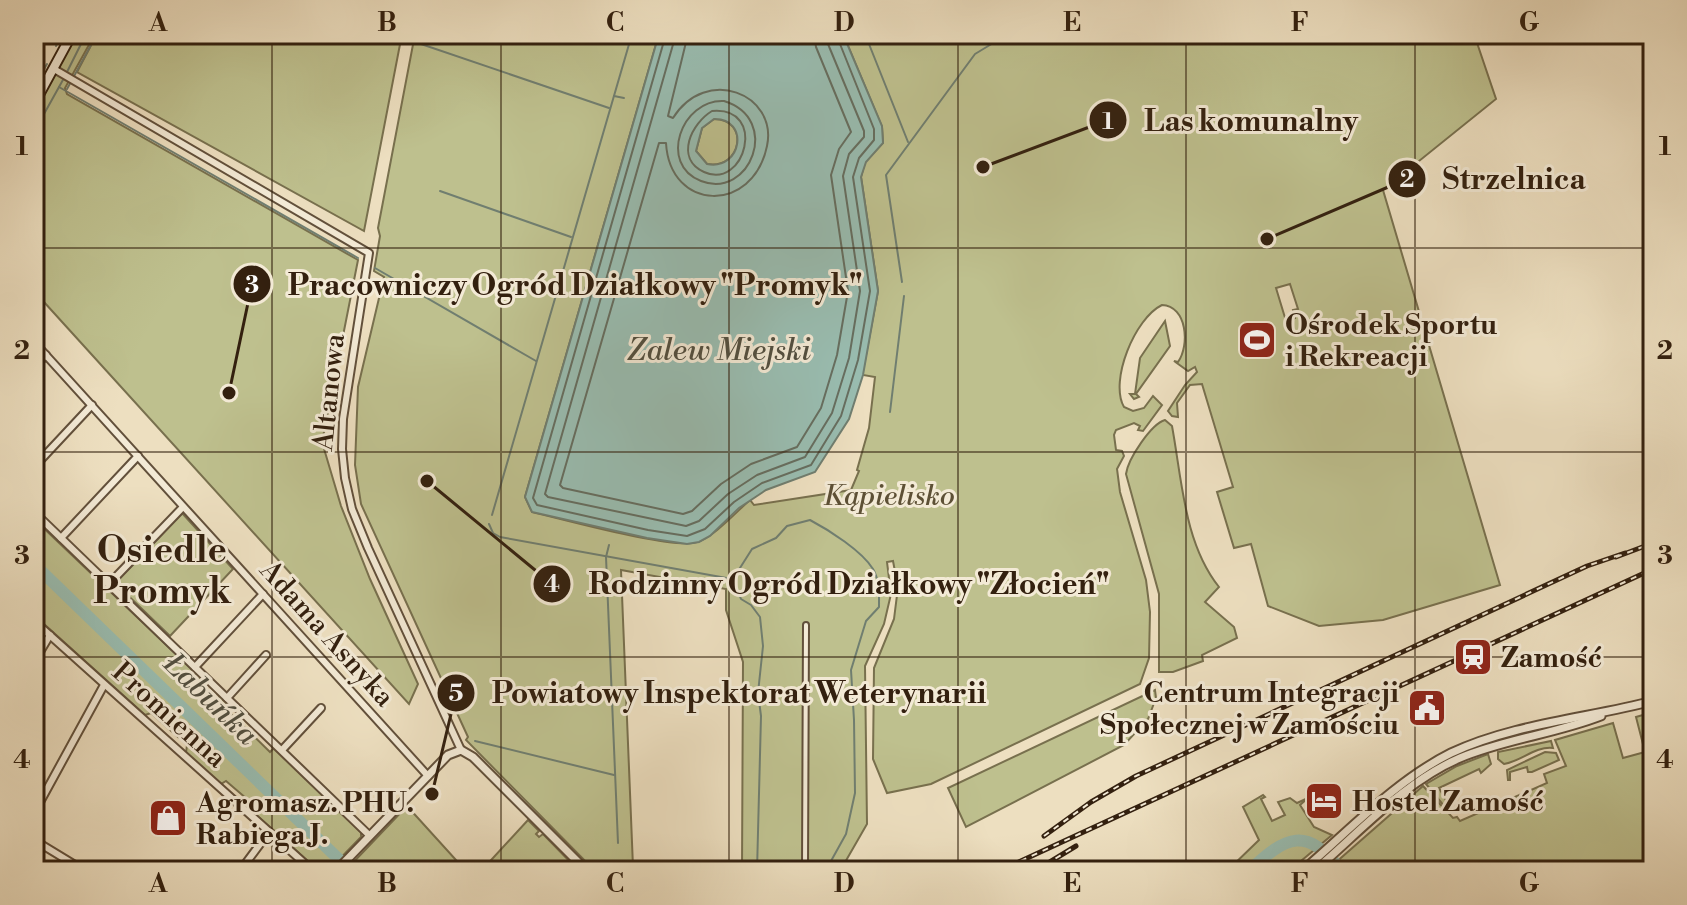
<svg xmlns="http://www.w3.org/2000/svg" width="1687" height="905" font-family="'Libre Bodoni',serif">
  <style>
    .green { fill: #bec08e; stroke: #78704e; stroke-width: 2; fill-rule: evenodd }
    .water { fill: #99bdb1; stroke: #707e70; stroke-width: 2; fill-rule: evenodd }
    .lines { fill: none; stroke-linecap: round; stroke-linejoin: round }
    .shore { stroke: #666e60; stroke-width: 2 }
    .stream { stroke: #707e70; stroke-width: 2 }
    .river { stroke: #99bdb1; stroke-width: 12 }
    .pedestrian-casing { stroke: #62503b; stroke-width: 8 }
    .minor-casing { stroke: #62503b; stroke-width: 10 }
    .tertiary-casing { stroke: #62503b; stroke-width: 11 }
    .secondary-casing { stroke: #33200f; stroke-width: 12 }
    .pedestrian { stroke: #f3ead6; stroke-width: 4 }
    .minor { stroke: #f3ead6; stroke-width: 6 }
    .tertiary { stroke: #f3ead6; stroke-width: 7 }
    .secondary { stroke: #f3ead6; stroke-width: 8 }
    .rail-casing { stroke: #33200f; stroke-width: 5 }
    .rail { stroke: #f3ead6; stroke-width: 2; stroke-dasharray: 6; stroke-linecap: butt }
    .grid { fill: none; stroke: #33200f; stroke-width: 2; stroke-opacity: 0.55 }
    .labels { text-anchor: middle; stroke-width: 6; stroke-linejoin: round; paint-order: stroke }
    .poi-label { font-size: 28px; font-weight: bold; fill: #33200f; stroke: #f3ead6; text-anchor: start }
    .street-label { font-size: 28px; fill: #33200f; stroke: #f3ead6 }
    .park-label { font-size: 28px; font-style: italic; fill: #5d5035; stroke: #f3ead6 }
    .water-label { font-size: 30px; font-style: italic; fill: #524f40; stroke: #f3ead6 }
    .district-label { font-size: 36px; font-weight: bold; fill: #33200f; stroke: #f3ead6 }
    .leader { fill: none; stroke: #33200f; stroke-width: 3 }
    .callout-dot { fill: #33200f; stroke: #f3ead6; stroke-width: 3 }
    .mark-label { font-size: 24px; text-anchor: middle; font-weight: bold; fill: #fff }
    .callout-label { font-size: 30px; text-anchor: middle; font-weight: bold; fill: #33200f; stroke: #f3ead6; stroke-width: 6; stroke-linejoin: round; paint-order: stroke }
    .neatline { fill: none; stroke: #33200f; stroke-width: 3 }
    .grid-label { font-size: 26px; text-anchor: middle; font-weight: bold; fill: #33200f }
  </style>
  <rect width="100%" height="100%" fill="#eddfc0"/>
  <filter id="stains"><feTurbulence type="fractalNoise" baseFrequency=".0025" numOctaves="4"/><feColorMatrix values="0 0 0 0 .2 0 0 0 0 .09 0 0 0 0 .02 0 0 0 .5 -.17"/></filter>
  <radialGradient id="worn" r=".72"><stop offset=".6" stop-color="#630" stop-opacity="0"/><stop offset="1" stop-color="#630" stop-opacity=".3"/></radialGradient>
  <g class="green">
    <path d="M 77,34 L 95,34 L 65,88 L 67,94 L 358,260 L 322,442 L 341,506 L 370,579 L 418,684 L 409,704 L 34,291 L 34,113 Z"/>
    <path d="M 97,34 L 402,34 L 364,231 L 77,72 Z"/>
    <path d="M 415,34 L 659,34 L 525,497 L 532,512 C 563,519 673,550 697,542 C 714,537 737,511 750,500 L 754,505 L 851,490 L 859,471 L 857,470 L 869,428 L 875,377 L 863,375 L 863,371 L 878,291 L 861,177 L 865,162 L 883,143 L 882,127 L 843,34 L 1474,34 L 1496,99 L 1383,190 L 1500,585 L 1383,620 L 1319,626 L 1268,606 L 1251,544 L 1234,548 L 1217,492 L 1233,487 L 1202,384 L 1190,385 L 1177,403 L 1178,417 L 1172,416 L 1168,411 L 1185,385 L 1197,372 L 1195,367 L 1188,371 L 1174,361 L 1178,362 C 1190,345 1187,306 1162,305 C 1135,318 1109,381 1124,407 L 1133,411 L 1144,408 L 1153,396 L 1162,405 L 1143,431 L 1138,430 L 1140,426 L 1134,423 L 1116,430 L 1114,435 L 1116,450 L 1122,451 L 1124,456 L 1117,469 L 1120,492 L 1146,580 L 1150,612 L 1149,658 L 1140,684 L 931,784 L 887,793 L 873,759 L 874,668 L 894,619 L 898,587 L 893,561 L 887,562 L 891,594 L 884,624 L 865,666 L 867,824 L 840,871 L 742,871 L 743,662 L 726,610 L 726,589 L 621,570 L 633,867 L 638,868 L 638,871 L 595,871 L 466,740 L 468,737 L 361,504 L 355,465 L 358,387 L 384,277 L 374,271 L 380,236 L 378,228 ZM 1290,284 L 1298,309 L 1293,310 L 1295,318 L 1286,321 L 1276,288 Z"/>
    <path d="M 714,119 C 750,119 742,170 707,164 L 696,151 L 702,128 Z"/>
    <path d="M 1165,321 L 1170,346 L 1136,394 L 1139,397 L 1134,399 L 1130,394 L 1135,394 L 1140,358 Z"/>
    <path d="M 1165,420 L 1172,426 C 1182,480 1184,543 1219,587 L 1205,602 L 1234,627 L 1237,638 L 1202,655 L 1203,661 L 1173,672 L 1159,672 L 1159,594 L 1126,474 C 1128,459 1151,424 1165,420 Z"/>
    <path d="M 182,513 L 233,569 L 170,636 L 115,583 Z"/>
    <path d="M 34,519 L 201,678 L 198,682 L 216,700 L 220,696 L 228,704 L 225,708 L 270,752 L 274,748 L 361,832 L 361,837 L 328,871 L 319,871 L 252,811 L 254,805 L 226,781 L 221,784 L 186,753 L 187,745 L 151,713 L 145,715 L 34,615 Z"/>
    <path d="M 1155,690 L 1156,698 L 1148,719 L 1124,745 L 966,827 L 948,788 Z"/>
    <path d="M 1653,712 L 1653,871 L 1326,871 L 1423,786 L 1453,818 L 1457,817 L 1460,821 L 1547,783 L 1544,774 L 1566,766 L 1555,740 L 1613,723 L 1623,758 L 1645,752 L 1636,717 Z"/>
    <path d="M 1551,741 L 1553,748 C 1535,746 1522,761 1504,764 L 1498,759 L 1498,752 Z"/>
    <path d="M 1545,752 L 1556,753 L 1559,760 L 1532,772 L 1528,772 L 1527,767 L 1510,772 L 1510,780 L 1508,780 L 1507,770 Z"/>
    <path d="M 1488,754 L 1491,764 L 1481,773 L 1479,769 L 1439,788 L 1451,809 L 1449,812 L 1426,784 L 1457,766 Z"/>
    <path d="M 1263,795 L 1265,797 L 1261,799 L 1272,821 L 1285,815 L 1278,802 L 1290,798 L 1297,803 L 1308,798 L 1300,805 L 1314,827 L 1332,835 L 1289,871 L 1227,871 L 1259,840 L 1243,807 Z"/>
    <path d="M 407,806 L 466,871 L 345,871 Z"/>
    <path d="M 528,820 L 539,831 L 536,834 L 539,837 L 543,834 L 579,871 L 481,871 Z"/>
  </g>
  <path class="water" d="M 659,34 L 843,34 L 882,126 L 883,143 L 866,162 L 861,177 L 878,291 L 863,375 L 849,419 L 815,472 L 766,490 L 739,508 L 710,536 L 699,542 L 687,544 L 647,538 L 532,512 L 525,497 ZM 714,119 C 750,118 742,171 707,164 L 696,151 L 702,128 Z"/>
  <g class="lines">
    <g class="shore">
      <path d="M 666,34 L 533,498 L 537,505 L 648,530 L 687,536 L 705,529 L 734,502 L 762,483 L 811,465 L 841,416 L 858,360 L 870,291 L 853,177 L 859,158 L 874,140 L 874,129 L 836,34"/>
      <path d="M 676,34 L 545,494 L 548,497 L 686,526 L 699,521 L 728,494 L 757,475 L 805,457 L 832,413 L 849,358 L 860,291 L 843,176 L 849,154 L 864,137 L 864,131 L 828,44 L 826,34"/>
      <path d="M 688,34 L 668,116 L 673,118 C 706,65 778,94 767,146 C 753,214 670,212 666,143 L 659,143 L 560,485 L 563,488 L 683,514 L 692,511 L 721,484 L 751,464 L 797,447 L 821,408 L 837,355 L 848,291 L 831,175 L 839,149 L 851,132 L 816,47 L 814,34"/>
      <path d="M 724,101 C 782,119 750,200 701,181 C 658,165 681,99 724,101 Z"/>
      <path d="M 712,111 C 768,106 745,191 704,172 C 674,158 692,123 712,111 Z"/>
    </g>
    <g class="stream">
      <path d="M 865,34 L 908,142"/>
      <path d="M 421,44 L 609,108"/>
      <path d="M 56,46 L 62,34"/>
      <path d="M 67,72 L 86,34"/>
      <path d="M 40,76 L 47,64"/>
      <path d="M 59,87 L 358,258"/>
      <path d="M 67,89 L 97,34"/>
      <path d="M 614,96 L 624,98"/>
      <path d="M 34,132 L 64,78"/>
      <path d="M 440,191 L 571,237"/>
      <path d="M 375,268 L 536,361"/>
      <path d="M 902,282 L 886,175 L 975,54 L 1008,34"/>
      <path d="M 890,412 L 904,296"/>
      <path d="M 492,515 L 632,34"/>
      <path d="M 489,524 L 493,533 L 500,537 L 732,579"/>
      <path d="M 609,545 L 606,557 L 618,843"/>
      <path d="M 475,741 L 614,775"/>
      <path d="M 757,871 L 761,716 L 758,693 L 763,646 L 760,617 L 751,605 L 741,599 L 733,579 L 752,549 L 776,538 L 787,526 L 810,520 C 829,530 862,551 873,569 C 880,581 879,594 879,607 L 866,621 L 851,670 L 854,720 L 855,793 L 846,834 L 826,870"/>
    </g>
    <g class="river">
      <path d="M 34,564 L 351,871"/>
      <path d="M 1249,871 C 1287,835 1306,826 1342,871"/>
    </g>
    <defs>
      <path id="pedestrian" d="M 805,871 L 806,625"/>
      <g id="minor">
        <path d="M 54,69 L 369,253 L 343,419 L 342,449 L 345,478 L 352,509 L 368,548 L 461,750"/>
        <path d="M 34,342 L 428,776"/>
        <path d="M 34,367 L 46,355"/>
        <path d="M 34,467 L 92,405"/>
        <path d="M 34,512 L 370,836"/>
        <path d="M 61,538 L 138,456"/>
        <path d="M 109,584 L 183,507"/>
        <path d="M 34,621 L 313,871"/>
        <path d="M 34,662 L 50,635"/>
        <path d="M 195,667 L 263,594"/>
        <path d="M 227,698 L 266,655"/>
        <path d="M 282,750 L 321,708"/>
        <path d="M 34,813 L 104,685"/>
        <path d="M 34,840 L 85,871"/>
        <path d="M 240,871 L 269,832"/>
      </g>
      <g id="tertiary">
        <path d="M 336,871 L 448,755 L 461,750 L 473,757 L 587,871"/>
        <path d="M 1302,871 C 1349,831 1395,781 1451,753 C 1512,724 1588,718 1653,701"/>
        <path d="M 1314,871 C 1360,832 1404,782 1460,758 C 1505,739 1555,734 1601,716"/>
      </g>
      <path id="secondary" d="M 34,104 L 72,34"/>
    </defs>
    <use href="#pedestrian" class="pedestrian-casing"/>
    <use href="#minor" class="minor-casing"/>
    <use href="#tertiary" class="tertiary-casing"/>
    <use href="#secondary" class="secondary-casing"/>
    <use href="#pedestrian" class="pedestrian"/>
    <use href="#minor" class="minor"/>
    <use href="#tertiary" class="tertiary"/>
    <use href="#secondary" class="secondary"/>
    <defs>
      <g id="rail">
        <path d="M 1616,557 L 1653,543"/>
        <path d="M 1044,836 L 1091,802 L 1136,776 L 1587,566 L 1625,553"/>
        <path d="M 999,871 L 1653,569"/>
        <path d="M 1035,871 L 1076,846"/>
      </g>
    </defs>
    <use href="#rail" class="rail-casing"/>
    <use href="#rail" class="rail"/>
  </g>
  <path class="grid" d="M 272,34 L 272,871M 501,34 L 501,871M 729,34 L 729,871M 958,34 L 958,871M 1186,34 L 1186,871M 1415,34 L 1415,871M 34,248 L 1653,248M 34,452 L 1653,452M 34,657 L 1653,657"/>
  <defs>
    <symbol id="stadium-square" viewBox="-11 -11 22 22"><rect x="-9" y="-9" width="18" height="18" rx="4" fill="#8f2418" stroke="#f3ead6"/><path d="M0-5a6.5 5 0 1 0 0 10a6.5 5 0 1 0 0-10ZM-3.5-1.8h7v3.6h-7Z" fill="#fff"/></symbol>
    <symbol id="station-square" viewBox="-11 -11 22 22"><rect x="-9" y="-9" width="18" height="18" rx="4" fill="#8f2418" stroke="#f3ead6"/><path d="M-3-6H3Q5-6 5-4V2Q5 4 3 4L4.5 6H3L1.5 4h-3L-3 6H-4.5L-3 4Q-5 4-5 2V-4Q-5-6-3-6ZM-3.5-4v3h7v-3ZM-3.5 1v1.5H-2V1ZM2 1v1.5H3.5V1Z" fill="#fff"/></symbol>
    <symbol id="civic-square" viewBox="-11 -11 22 22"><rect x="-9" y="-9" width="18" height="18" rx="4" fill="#8f2418" stroke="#f3ead6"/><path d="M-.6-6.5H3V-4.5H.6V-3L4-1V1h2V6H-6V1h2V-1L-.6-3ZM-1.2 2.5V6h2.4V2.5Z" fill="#fff"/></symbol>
    <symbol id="hotel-square" viewBox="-11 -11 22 22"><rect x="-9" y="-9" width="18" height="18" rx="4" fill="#8f2418" stroke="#f3ead6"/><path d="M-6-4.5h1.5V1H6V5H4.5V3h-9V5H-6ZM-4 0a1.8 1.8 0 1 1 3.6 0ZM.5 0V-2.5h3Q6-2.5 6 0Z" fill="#fff"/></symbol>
    <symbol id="shop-square" viewBox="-11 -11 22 22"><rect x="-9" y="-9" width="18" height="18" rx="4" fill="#8f2418" stroke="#f3ead6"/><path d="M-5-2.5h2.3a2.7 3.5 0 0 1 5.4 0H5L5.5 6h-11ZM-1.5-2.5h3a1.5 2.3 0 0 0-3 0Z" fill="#fff"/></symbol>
  </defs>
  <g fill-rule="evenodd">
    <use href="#stadium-square" x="1235" y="318" width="44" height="44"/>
    <use href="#station-square" x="1451" y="635" width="44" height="44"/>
    <use href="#civic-square" x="1405" y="686" width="44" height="44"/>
    <use href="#hotel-square" x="1302" y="779" width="44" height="44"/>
    <use href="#shop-square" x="146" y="796" width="44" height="44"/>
  </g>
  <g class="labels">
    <g class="poi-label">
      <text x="1285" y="334">Ośrodek Sportu<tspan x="1285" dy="32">i Rekreacji</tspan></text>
      <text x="1501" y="667">Zamość</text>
      <text x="1399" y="702" text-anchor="end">Centrum Integracji<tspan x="1399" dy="32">Społecznej w Zamościu</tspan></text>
      <text x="1352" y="811">Hostel Zamość</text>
      <text x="196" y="812">Agromasz. PHU.<tspan x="196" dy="32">Rabiega J.</tspan></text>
    </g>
    <g class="street-label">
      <text transform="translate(328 392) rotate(-84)" y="10">Altanowa</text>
      <text transform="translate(328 633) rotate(48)" y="10">Adama Asnyka</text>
      <text transform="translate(170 714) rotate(42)" y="10">Promienna</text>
    </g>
    <g class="park-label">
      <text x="889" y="505">Kąpielisko</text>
    </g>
    <g class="water-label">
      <text x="719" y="360">Zalew Miejski</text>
      <text transform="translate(211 699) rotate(44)" y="10">Łabuńka</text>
    </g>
    <g class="district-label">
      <text x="162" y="562">Osiedle<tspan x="162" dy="41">Promyk</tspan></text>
    </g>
  </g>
  <path class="leader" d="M983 167L1108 120M1267 239L1407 179M229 393L252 284M427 481L552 584M432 794L456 693"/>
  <g class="callout-dot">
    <circle cx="983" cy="167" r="8"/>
    <circle cx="1267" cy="239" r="8"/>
    <circle cx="229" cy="393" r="8"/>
    <circle cx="427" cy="481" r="8"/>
    <circle cx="432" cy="794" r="8"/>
    <circle cx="1108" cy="120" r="20"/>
    <circle cx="1407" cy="179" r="20"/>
    <circle cx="252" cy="284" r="20"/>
    <circle cx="552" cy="584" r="20"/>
    <circle cx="456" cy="693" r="20"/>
  </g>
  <g class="mark-label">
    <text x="1108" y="129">1</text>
    <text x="1407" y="187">2</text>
    <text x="252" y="293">3</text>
    <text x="552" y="592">4</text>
    <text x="456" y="701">5</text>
  </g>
  <g class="callout-label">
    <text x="1251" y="131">Las komunalny</text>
    <text x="1514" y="189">Strzelnica</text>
    <text x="575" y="295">Pracowniczy Ogród Działkowy "Promyk"</text>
    <text x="849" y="594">Rodzinny Ogród Działkowy "Złocień"</text>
    <text x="739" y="703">Powiatowy Inspektorat Weterynarii</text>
  </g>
  <rect width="1687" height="905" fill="none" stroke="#eddfc0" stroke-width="88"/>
  <rect x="44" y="44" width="1599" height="817" class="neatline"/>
  <g class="grid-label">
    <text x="158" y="31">A</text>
    <text x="387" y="31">B</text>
    <text x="615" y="31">C</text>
    <text x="844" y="31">D</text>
    <text x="1072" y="31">E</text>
    <text x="1300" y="31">F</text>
    <text x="1529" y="31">G</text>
    <text x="22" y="155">1</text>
    <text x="1665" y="155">1</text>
    <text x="22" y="359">2</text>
    <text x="1665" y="359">2</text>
    <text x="22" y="564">3</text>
    <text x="1665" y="564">3</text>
    <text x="22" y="768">4</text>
    <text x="1665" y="768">4</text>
    <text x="158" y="892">A</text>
    <text x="387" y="892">B</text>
    <text x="615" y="892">C</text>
    <text x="844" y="892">D</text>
    <text x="1072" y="892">E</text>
    <text x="1300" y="892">F</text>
    <text x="1529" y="892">G</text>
  </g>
  <rect width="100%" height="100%" filter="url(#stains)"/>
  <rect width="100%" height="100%" fill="url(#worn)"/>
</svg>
